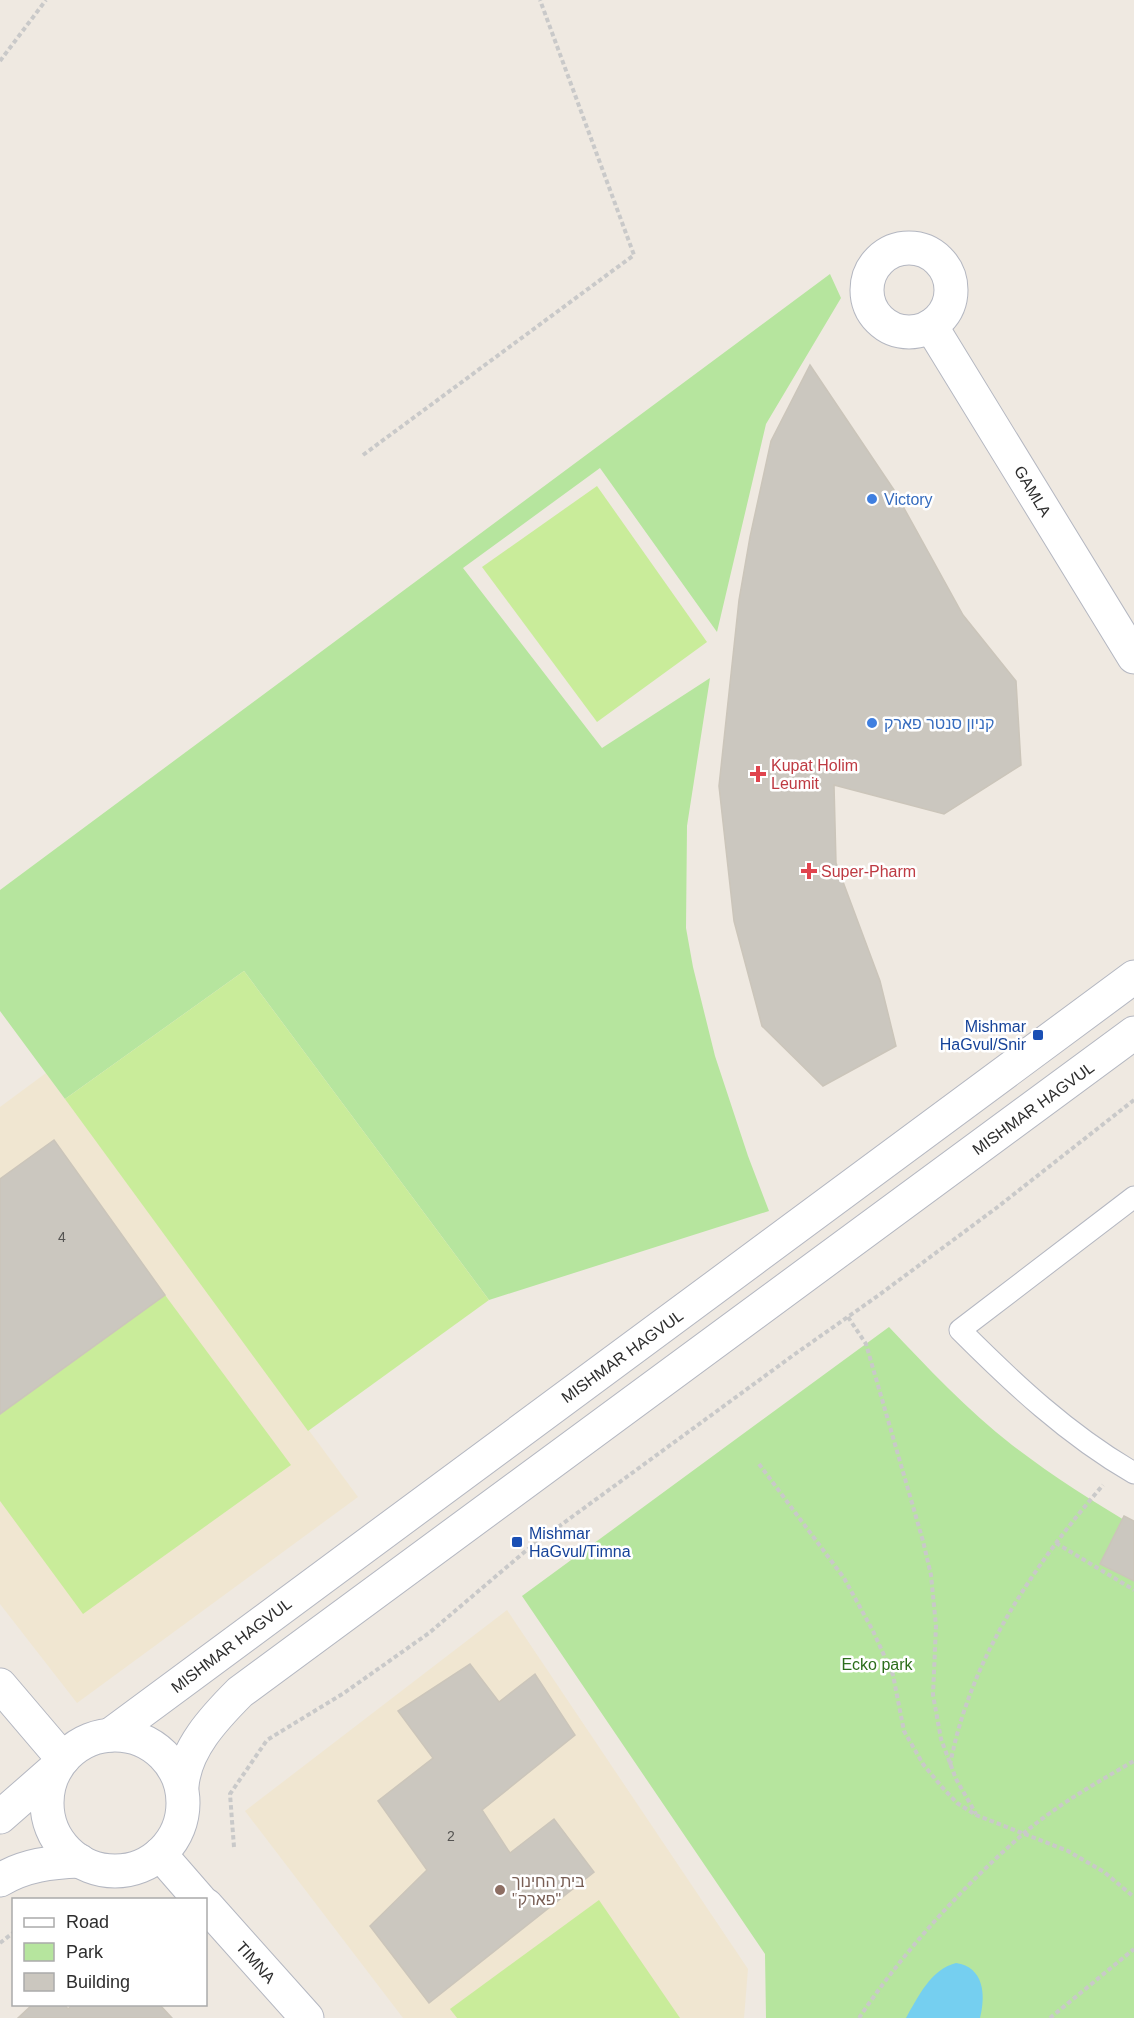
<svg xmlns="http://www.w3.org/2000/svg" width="1134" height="2018" font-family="Arial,'Noto Sans Hebrew',sans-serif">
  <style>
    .education { fill: #f0e6d1 }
    .green { fill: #b6e59e }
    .pitch { fill: #c9ec9a }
    .water { fill: #75cff0 }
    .building { fill: #cbc7bf; stroke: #cbc5ba; stroke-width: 1.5 }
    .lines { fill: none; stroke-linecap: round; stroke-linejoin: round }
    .service-casing { stroke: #b4b7c1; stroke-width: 23 }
    .minor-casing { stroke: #b4b7c1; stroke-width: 35 }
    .secondary-casing { stroke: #b4b7c1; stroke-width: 35 }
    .path { stroke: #c9c9c9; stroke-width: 4; stroke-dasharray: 4.5 3; stroke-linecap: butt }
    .service { stroke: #fff; stroke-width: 21 }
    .minor { stroke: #fff; stroke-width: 33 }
    .secondary { stroke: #fff; stroke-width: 33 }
    .shop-dot { fill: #3f7fe0; stroke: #fff; stroke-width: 2 }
    .health-dot { fill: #e0444e; stroke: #fff; stroke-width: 2 }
    .transit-dot { fill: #1a4fb4; stroke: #fff; stroke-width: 2 }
    .education-dot { fill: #8d6e63; stroke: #fff; stroke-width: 2 }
    .labels { text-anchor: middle; stroke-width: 5; stroke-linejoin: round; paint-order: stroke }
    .number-label { font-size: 14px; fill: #555452 }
    .street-label { font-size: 16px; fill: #2e2e2e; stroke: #fff }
    .shop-label { font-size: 16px; fill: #366cbe; stroke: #fff; text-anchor: start }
    .health-label { font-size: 16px; fill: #be3a42; stroke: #fff; text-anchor: start }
    .transit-label { font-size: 16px; fill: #164399; stroke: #fff; text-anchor: end }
    .park-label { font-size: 16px; fill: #2c6e1b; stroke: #fff }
    .education-label { font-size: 16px; fill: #785e54; stroke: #fff; text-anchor: start }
  </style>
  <rect width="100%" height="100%" fill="#efe9e1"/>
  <g class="education">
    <path d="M 46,1073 L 358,1497 L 77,1703 L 0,1604 L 0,1107 Z"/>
    <path d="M 507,1610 L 748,1969 L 744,2018 L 403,2018 L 245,1811 Z"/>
  </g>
  <g class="green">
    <path d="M 830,274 L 841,298 L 766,424 L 717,632 L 600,468 L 463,568 L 602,748 L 710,678 L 687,826 L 686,928 L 693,967 L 715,1056 L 748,1156 L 769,1211 L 489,1300 L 244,971 L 65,1099 L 0,1011 L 0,890 Z"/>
    <path d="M 889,1327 C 928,1368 967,1410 1012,1445 C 1051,1475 1092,1501 1134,1526 L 1134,2018 L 766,2018 L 765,1954 L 522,1596 Z"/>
  </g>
  <g class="pitch">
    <path d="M 597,486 L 707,642 L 597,722 L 482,567 Z"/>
    <path d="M 244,971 L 489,1300 L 308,1431 L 65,1099 Z"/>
    <path d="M 165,1295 L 291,1465 L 83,1614 L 0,1501 L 0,1414 Z"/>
    <path d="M 599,1900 L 680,2018 L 457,2018 L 450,2009 Z"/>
  </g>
  <path class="water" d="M 956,1963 C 984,1967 986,1995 980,2018 L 906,2018 C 918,1997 931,1969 956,1963 Z"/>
  <g class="building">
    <path d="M 810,365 L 894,490 L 963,615 L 1016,681 L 1021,765 L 944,814 L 834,785 L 836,863 L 880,981 L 896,1046 L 823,1086 L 762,1026 L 734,921 L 719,786 L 739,600 L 750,537 L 771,441 Z"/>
    <path d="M 54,1140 L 165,1295 L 0,1414 L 0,1179 Z"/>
    <path d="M 1124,1516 L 1134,1521 L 1134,1581 L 1100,1564 Z"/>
    <path d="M 470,1664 L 499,1702 L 535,1674 L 575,1735 L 482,1810 L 510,1853 L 554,1819 L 594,1872 L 429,2003 L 370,1926 L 427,1870 L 378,1801 L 433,1758 L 398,1711 Z"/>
    <path d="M 33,2004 L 64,2004 L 68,2009 L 73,2004 L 159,2004 L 172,2018 L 18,2018 Z"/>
  </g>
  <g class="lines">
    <defs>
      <path id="service" d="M 1134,1197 L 960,1330 C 1013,1383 1068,1435 1134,1473"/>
      <g id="minor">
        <circle cx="909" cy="290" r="42"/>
        <path d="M 931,326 L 1134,657"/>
        <path d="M 0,1685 L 63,1759"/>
        <path d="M 160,1854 L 200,1900"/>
        <path d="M 206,1905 L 307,2018"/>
      </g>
      <g id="secondary">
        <circle cx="115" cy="1803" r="68"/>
        <path d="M 110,1735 L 1134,977"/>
        <path d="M 182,1786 C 185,1749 214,1718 240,1692 L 1134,1033"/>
        <path d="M 0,1817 L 56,1768"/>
        <path d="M 0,1880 C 25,1865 51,1862 80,1861"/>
      </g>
    </defs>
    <use href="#service" class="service-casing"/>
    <use href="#minor" class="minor-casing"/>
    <use href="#secondary" class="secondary-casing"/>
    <g class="path">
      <path d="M 0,61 L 46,0"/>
      <path d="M 363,455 L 634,255 L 540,0"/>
      <path d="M 848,1317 L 866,1344 L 923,1541 L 931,1575 L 936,1626 L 933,1695 L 941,1739 L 956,1779 L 976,1814"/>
      <path d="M 759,1464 L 844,1578 L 873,1631 L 893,1675 L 904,1731 L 923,1764 L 941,1786 L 957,1803 L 976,1815 L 1068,1851 L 1104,1872 L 1134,1897"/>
      <path d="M 1056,1543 L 1134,1590"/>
      <path d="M 950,1765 C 970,1659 1033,1566 1103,1485"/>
      <path d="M 234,1847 L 230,1794 L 267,1740 L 344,1693 L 429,1633 L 528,1549 L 795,1354 L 879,1295 L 995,1209 L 1134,1100"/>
      <path d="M 0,1943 L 14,1932"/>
      <path d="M 859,2018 C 903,1952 963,1886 1023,1834 C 1057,1805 1096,1783 1134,1761"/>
      <path d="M 1050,2018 L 1134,1949"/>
    </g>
    <use href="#service" class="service"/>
    <use href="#minor" class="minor"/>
    <use href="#secondary" class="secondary"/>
  </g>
  <g class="shop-dot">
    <circle cx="872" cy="499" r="6"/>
    <circle cx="872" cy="723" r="6"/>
  </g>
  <g class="health-dot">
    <path d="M755 765h6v6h6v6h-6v6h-6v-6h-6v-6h6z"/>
    <path d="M806 862h6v6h6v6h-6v6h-6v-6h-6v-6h6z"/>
  </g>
  <g class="transit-dot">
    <rect x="1032" y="1029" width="12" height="12" rx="3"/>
    <rect x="511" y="1536" width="12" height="12" rx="3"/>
  </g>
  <circle class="education-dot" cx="500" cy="1890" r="6"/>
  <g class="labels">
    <g class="number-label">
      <text x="62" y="1242">4</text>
      <text x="451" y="1841">2</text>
    </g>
    <g class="street-label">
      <text transform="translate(1033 491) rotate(59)" y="6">GAMLA</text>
      <text transform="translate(1033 1108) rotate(-36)" y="6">MISHMAR HAGVUL</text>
      <text transform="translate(622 1356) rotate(-36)" y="6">MISHMAR HAGVUL</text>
      <text transform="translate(231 1645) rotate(-37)" y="6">MISHMAR HAGVUL</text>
      <text transform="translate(256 1962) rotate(48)" y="6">TIMNA</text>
    </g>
    <g class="shop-label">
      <text x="884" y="505">Victory</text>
      <text x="884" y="729">קניון סנטר פארק</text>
    </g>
    <g class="health-label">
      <text x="771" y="771">Kupat Holim<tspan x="771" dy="18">Leumit</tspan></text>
      <text x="821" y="877">Super-Pharm</text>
    </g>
    <g class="transit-label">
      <text x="1026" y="1032">Mishmar<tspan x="1026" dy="18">HaGvul/Snir</tspan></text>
      <text x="529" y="1539" text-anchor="start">Mishmar<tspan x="529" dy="18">HaGvul/Timna</tspan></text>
    </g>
    <g class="park-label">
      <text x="877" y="1670">Ecko park</text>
    </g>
    <g class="education-label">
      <text x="512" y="1887">בית החינוך<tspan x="512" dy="18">"פארק"</tspan></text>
    </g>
  </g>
  <rect x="12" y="1898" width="195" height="108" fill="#ffffff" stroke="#ababab" stroke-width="1.5"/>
  <rect x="24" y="1918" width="30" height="9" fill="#ffffff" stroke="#ababab" stroke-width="1.5"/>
  <text x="66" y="1928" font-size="18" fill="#2e2e2e">Road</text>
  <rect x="24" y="1943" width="30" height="18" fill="#b6e59e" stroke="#ababab" stroke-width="1.5"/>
  <text x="66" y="1958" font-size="18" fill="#2e2e2e">Park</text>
  <rect x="24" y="1973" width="30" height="18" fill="#cbc7bf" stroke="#ababab" stroke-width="1.5"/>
  <text x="66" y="1988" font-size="18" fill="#2e2e2e">Building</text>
</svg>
